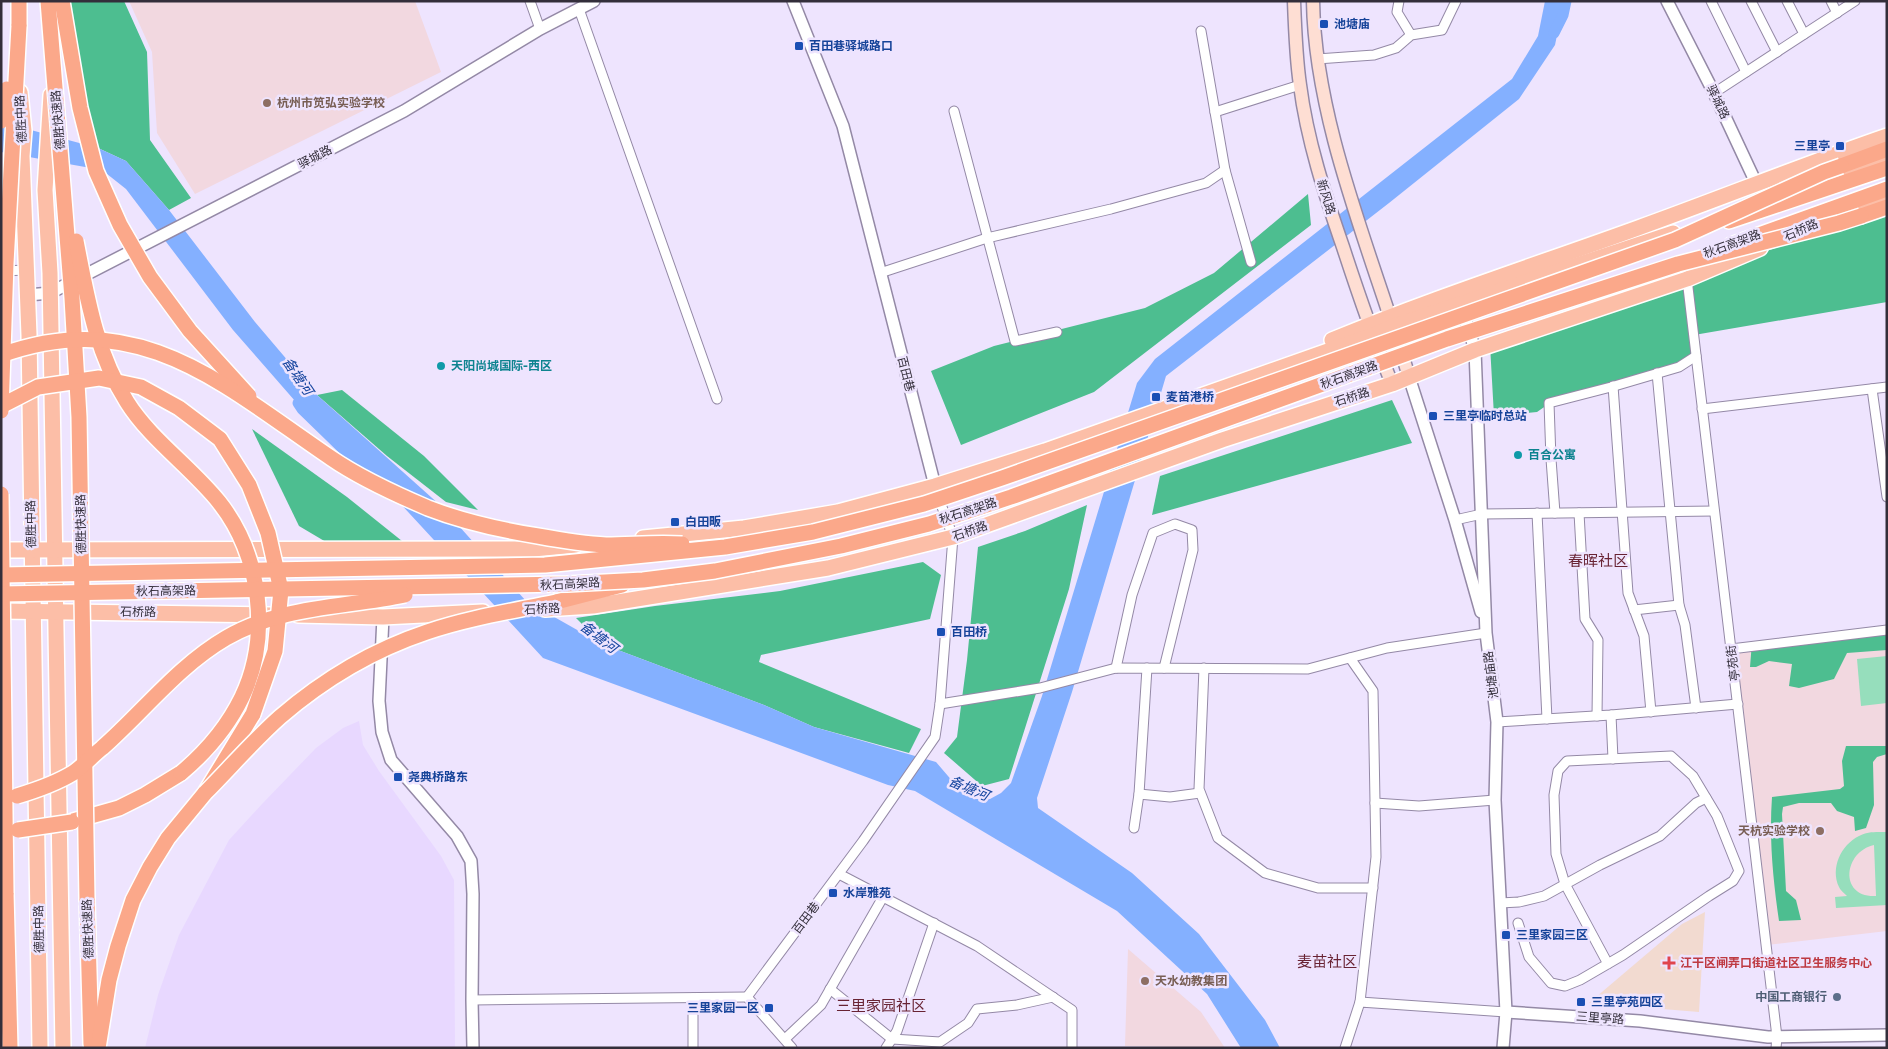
<svg xmlns="http://www.w3.org/2000/svg" width="1888" height="1049" font-family="'Fira Sans','Noto Sans SC',sans-serif">
  <style>
    .built { fill: #e8d8ff }
    .education { fill: #f2d8e0 }
    .medical { fill: #f2dad0 }
    .green { fill: #96debc; fill-rule: evenodd }
    .forest { fill: #4dbe90 }
    .water { fill: #84b0ff }
    .lines { fill: none; stroke-linecap: round; stroke-linejoin: round }
    .canal { stroke: #84b0ff; stroke-width: 11 }
    .minor-casing { stroke: #9489a6; stroke-width: 11 }
    .tertiary-casing { stroke: #9489a6; stroke-width: 14 }
    .secondary-casing { stroke: #9489a6; stroke-width: 15 }
    .primary-casing { stroke: #fff; stroke-width: 18 }
    .trunk-casing { stroke: #fff; stroke-width: 18 }
    .minor { stroke: #fff; stroke-width: 9 }
    .tertiary { stroke: #fff; stroke-width: 11 }
    .secondary { stroke: #feded3; stroke-width: 12 }
    .primary { stroke: #fcbea7; stroke-width: 15 }
    .trunk { stroke: #fba88a; stroke-width: 15 }
    .trunk-bridge-casing { stroke: #fff; stroke-width: 18; stroke-linecap: butt }
    .trunk-bridge { stroke: #fba88a; stroke-width: 15 }
    .transit-dot { fill: #1a4fb4; stroke: #eee4fe; stroke-width: 2 }
    .education-dot { fill: #8d6e63; stroke: #eee4fe; stroke-width: 2 }
    .culture-dot { fill: #0f9aa8; stroke: #eee4fe; stroke-width: 2 }
    .health-dot { fill: #e0444e; stroke: #eee4fe; stroke-width: 2 }
    .service-dot { fill: #5c6f8a; stroke: #eee4fe; stroke-width: 2 }
    .labels { text-anchor: middle; stroke-width: 5; stroke-linejoin: round; paint-order: stroke }
    .transit-label { font-size: 12px; font-weight: bold; fill: #164399; stroke: #eee4fe; text-anchor: start }
    .street-label { font-size: 12px; fill: #332e3a; stroke: #eee4fe }
    .education-label { font-size: 12px; font-weight: bold; fill: #785e54; stroke: #eee4fe; text-anchor: start }
    .culture-label { font-size: 12px; font-weight: bold; fill: #0d838f; stroke: #eee4fe; text-anchor: start }
    .health-label { font-size: 12px; font-weight: bold; fill: #be3a42; stroke: #eee4fe; text-anchor: start }
    .service-label { font-size: 12px; font-weight: bold; fill: #4e5e75; stroke: #eee4fe; text-anchor: end }
    .water-label { font-size: 14px; font-style: italic; fill: #16459f; stroke: #eee4fe }
    .quarter-label { font-size: 15px; fill: #682333; stroke: #eee4fe }
  </style>
  <rect width="100%" height="100%" fill="#eee4fe"/>
  <path class="built" d="M 359,721 L 363,745 L 379,771 L 441,856 L 454,880 L 455,1048 L 145,1048 L 158,995 L 179,935 L 229,840 L 263,803 L 316,748 L 343,728 Z"/>
  <g class="education">
    <path d="M 129,1 L 415,1 L 441,72 L 195,194 L 157,133 L 152,52 Z"/>
    <path d="M 1887,630 L 1887,931 L 1767,945 L 1731,649 Z"/>
    <path d="M 1128,949 L 1201,1012 L 1225,1048 L 1125,1046 Z"/>
  </g>
  <path class="medical" d="M 1705,912 L 1699,1012 L 1589,1003 L 1682,924 Z"/>
  <g class="green">
    <path d="M 1887,656 L 1887,703 L 1861,706 L 1857,659 Z"/>
    <path d="M 1887,832 L 1887,905 L 1836,908 L 1835,897 L 1847,896 C 1844,893 1840,890 1839,887 C 1830,868 1841,845 1859,836 C 1867,831 1878,832 1887,832 ZM 1874,845 L 1876,896 C 1839,898 1843,852 1874,845 Z"/>
  </g>
  <g class="forest">
    <path d="M 69,1 L 124,1 L 147,52 L 150,140 L 191,198 L 169,210 L 126,161 L 98,148 L 79,75 Z"/>
    <path d="M 1308,194 L 1311,225 L 1094,392 L 961,445 L 931,371 L 994,346 L 1145,308 L 1214,273 Z"/>
    <path d="M 1887,210 L 1887,302 L 1694,335 L 1696,356 L 1679,367 L 1550,403 L 1537,412 L 1494,416 L 1490,345 Z"/>
    <path d="M 342,390 L 424,456 L 478,510 L 446,502 L 387,456 L 317,395 Z"/>
    <path d="M 1392,400 L 1412,443 L 1152,515 L 1160,476 Z"/>
    <path d="M 252,429 L 347,497 L 402,541 L 326,542 L 299,526 Z"/>
    <path d="M 1087,505 L 1069,589 L 1009,779 L 982,786 L 944,753 L 957,737 L 967,660 L 978,547 L 1025,531 Z"/>
    <path d="M 923,562 L 941,575 L 930,619 L 761,655 L 759,662 L 921,729 L 909,753 L 814,727 L 764,705 L 602,644 L 576,618 L 655,606 L 780,591 Z"/>
    <path d="M 1887,626 L 1887,650 L 1847,653 L 1834,679 L 1799,688 L 1789,686 L 1792,664 L 1769,661 L 1756,667 L 1750,667 L 1752,642 Z"/>
    <path d="M 1846,746 L 1887,746 L 1887,754 L 1877,757 L 1873,762 L 1874,805 L 1866,828 L 1855,831 L 1854,817 L 1837,811 L 1831,803 L 1799,803 L 1783,807 L 1782,814 L 1786,891 L 1796,900 L 1801,920 L 1779,921 C 1773,879 1769,839 1772,797 L 1840,789 L 1844,786 L 1842,761 Z"/>
  </g>
  <path class="water" d="M 1545,1 L 1564,1 L 1555,45 L 1519,99 L 1389,203 L 1166,376 L 1072,692 L 1037,798 L 1038,808 L 1132,873 L 1199,934 L 1265,1020 L 1280,1048 L 1241,1048 L 1207,994 L 1117,911 L 915,791 L 888,785 L 543,658 L 397,500 L 302,409 L 233,330 L 126,189 L 102,170 L 1,152 L 1,122 L 98,148 L 126,161 L 169,210 L 255,322 L 317,395 L 441,506 L 526,601 L 602,644 L 764,705 L 814,727 L 936,762 L 954,783 L 976,799 L 990,799 L 1001,793 L 1011,783 L 1042,696 L 1137,383 L 1155,359 L 1512,79 L 1538,36 Z"/>
  <g class="lines">
    <g class="canal">
      <path d="M 1554,33 L 1563,15 L 1566,1"/>
      <path d="M 298,403 L 302,409 L 371,476"/>
    </g>
    <defs>
      <g id="minor">
        <path d="M 530,1 L 540,29"/>
        <path d="M 1399,1 L 1397,12 L 1411,35"/>
        <path d="M 1711,1 L 1746,72"/>
        <path d="M 1751,1 L 1777,52"/>
        <path d="M 1787,1 L 1804,34"/>
        <path d="M 1831,1 L 1837,13"/>
        <path d="M 579,9 L 717,399"/>
        <path d="M 1201,31 L 1225,170 L 1251,262"/>
        <path d="M 1317,59 L 1374,55 L 1396,48 L 1411,35 L 1442,30 L 1456,1"/>
        <path d="M 1714,93 L 1855,1"/>
        <path d="M 954,111 L 1015,341 L 1057,332"/>
        <path d="M 1215,112 L 1300,85"/>
        <path d="M 1,271 L 27,270"/>
        <path d="M 880,273 L 987,238 L 1111,209 L 1206,183 L 1225,170"/>
        <path d="M 1687,279 L 1777,1037 L 1776,1048"/>
        <path d="M 1657,373 L 1679,605 L 1685,625 L 1696,708"/>
        <path d="M 1613,386 L 1628,593 L 1644,636 L 1651,712"/>
        <path d="M 1872,389 L 1887,497"/>
        <path d="M 1702,409 L 1887,387"/>
        <path d="M 1537,513 L 1547,719"/>
        <path d="M 1555,513 L 1551,459 L 1549,403 L 1611,387 L 1679,367 L 1696,356"/>
        <path d="M 1579,513 L 1585,619 L 1598,640 L 1597,716"/>
        <path d="M 1455,520 L 1482,514 L 1714,511"/>
        <path d="M 1634,610 L 1679,605"/>
        <path d="M 1731,649 L 1887,630"/>
        <path d="M 1350,658 L 1373,691 L 1376,857 L 1360,1002"/>
        <path d="M 1116,668 L 1132,595 L 1153,533 L 1175,524 L 1192,530 L 1193,550 L 1164,668"/>
        <path d="M 1204,668 L 1199,789 L 1218,838 L 1265,873 L 1318,888 L 1373,888"/>
        <path d="M 940,704 L 1040,688 L 1116,668 L 1308,669 L 1387,648 L 1486,633"/>
        <path d="M 1611,715 L 1613,759"/>
        <path d="M 1497,722 L 1611,715 L 1738,704"/>
        <path d="M 1139,794 L 1170,797 L 1200,793"/>
        <path d="M 1375,803 L 1419,806 L 1495,800"/>
        <path d="M 1134,828 L 1139,794 L 1147,668"/>
        <path d="M 839,874 L 977,946 L 1072,1010 L 1072,1048"/>
        <path d="M 1500,903 L 1519,902 L 1544,896 L 1600,865 L 1660,836 L 1696,803 L 1706,798"/>
        <path d="M 1518,923 L 1529,957 L 1551,983 L 1565,986 L 1580,980 L 1623,955 L 1709,896 L 1733,881 L 1739,871 L 1717,816 L 1693,776 L 1671,756 L 1567,761 L 1558,771 L 1554,795 L 1556,854 L 1565,884 L 1608,964"/>
        <path d="M 830,989 L 892,1039 L 940,1042 L 968,1023 L 977,1009 L 1017,1005 L 1053,997"/>
        <path d="M 747,997 L 863,841 L 935,737 L 940,704 L 953,537 L 938,496"/>
        <path d="M 747,997 L 792,1048"/>
        <path d="M 693,998 L 693,1048"/>
        <path d="M 472,1000 L 747,997"/>
        <path d="M 785,1039 L 821,1005 L 883,897"/>
        <path d="M 886,1048 L 897,1031 L 934,923"/>
        <path d="M 1345,1048 L 1360,1002 L 1506,1012"/>
      </g>
      <g id="tertiary">
        <path d="M 793,1 L 843,126 L 935,486"/>
        <path d="M 1667,1 L 1714,93 L 1757,185 L 1772,201"/>
        <path d="M 28,295 L 50,293 L 404,111 L 540,29 L 594,1"/>
        <path d="M 1462,308 L 1475,350 L 1486,633 L 1497,722 L 1495,800 L 1506,1012 L 1503,1048"/>
        <path d="M 1409,377 L 1455,520 L 1481,612"/>
        <path d="M 383,617 L 379,701 L 382,732 L 391,760 L 457,836 L 471,861 L 473,894 L 472,1000 L 473,1048"/>
        <path d="M 1506,1012 L 1640,1021 L 1768,1037 L 1887,1035"/>
      </g>
      <g id="secondary">
        <path d="M 1294,1 C 1295,29 1296,58 1300,85 C 1307,140 1325,195 1343,247 C 1358,293 1374,339 1392,384"/>
        <path d="M 1313,1 C 1315,126 1374,258 1409,377"/>
      </g>
      <g id="primary">
        <path d="M 20,92 L 24,131 L 22,156 L 29,335 L 40,1048"/>
        <path d="M 51,95 L 45,190 L 50,273 L 63,1048"/>
        <path d="M 1818,184 L 1887,158"/>
        <path d="M 1816,224 L 1887,197"/>
        <path d="M 1332,340 C 1433,298 1536,265 1638,228 C 1721,198 1803,165 1887,136"/>
        <path d="M 643,538 L 744,528 L 838,512 L 935,486 L 1045,451 L 1373,335 L 1394,326 L 1673,233"/>
        <path d="M 1,550 L 533,549 L 576,545"/>
        <path d="M 545,609 L 593,606 L 828,568 L 953,537 L 1222,440 L 1392,384 L 1475,350 L 1687,279 L 1760,248"/>
        <path d="M 1,611 L 270,615"/>
        <path d="M 298,615 L 383,617 L 483,612"/>
      </g>
      <g id="trunk">
        <path d="M 19,26 L 19,1"/>
        <path d="M 1841,166 L 1887,149"/>
        <path d="M 1861,216 L 1887,207"/>
        <path d="M 1729,221 L 1887,168"/>
        <path d="M 1731,245 L 1887,189"/>
        <path d="M 556,602 L 622,585"/>
        <path d="M 73,821 L 119,808 L 145,795 L 181,773"/>
        <path d="M 6,893 L 10,1048"/>
        <path d="M 87,899 L 91,1044"/>
        <path d="M 98,1048 L 109,980 L 118,946 L 133,900 L 150,867 L 168,838 L 205,793 L 253,714"/>
      </g>
    </defs>
    <use href="#minor" class="minor-casing"/>
    <use href="#tertiary" class="tertiary-casing"/>
    <use href="#secondary" class="secondary-casing"/>
    <use href="#primary" class="primary-casing"/>
    <use href="#trunk" class="trunk-casing"/>
    <use href="#minor" class="minor"/>
    <use href="#tertiary" class="tertiary"/>
    <use href="#secondary" class="secondary"/>
    <use href="#primary" class="primary"/>
    <use href="#trunk" class="trunk"/>
    <defs>
      <g id="trunk-bridge">
        <path d="M 48,1 L 72,298 L 79,417 L 87,899"/>
        <path d="M 62,1 L 80,108 L 96,171 L 120,225 L 150,277 L 190,331 L 249,396"/>
        <path d="M 1,121 L 7,89"/>
        <path d="M 76,241 C 87,297 96,353 127,402 C 150,439 192,468 219,502 C 261,555 271,636 242,697 C 228,726 206,752 181,773"/>
        <path d="M 1,355 C 140,305 223,385 331,458 C 360,478 395,494 428,508 C 464,522 501,530 538,536 C 560,540 583,544 606,545 C 631,545 656,542 682,544"/>
        <path d="M 1,406 L 38,387 L 99,378 L 141,387 L 179,408 L 220,439 L 249,485 L 268,533 L 281,590 L 275,651 L 253,714"/>
        <path d="M 1,411 L 6,263 L 19,26"/>
        <path d="M 1,494 L 6,893"/>
        <path d="M 1,575 L 545,565 L 725,547 L 813,532 L 924,504 L 1002,478 L 1675,240 L 1824,172 L 1841,166"/>
        <path d="M 1,594 L 567,584 L 643,580 L 715,571 L 841,546 L 929,524 L 1011,497 L 1447,339 L 1678,264 L 1839,223 L 1861,216"/>
        <path d="M 205,793 C 230,768 253,741 280,717 C 323,680 373,650 427,632 C 468,618 513,611 556,602"/>
        <path d="M 17,796 C 37,790 55,784 73,773 C 83,766 92,756 102,748 C 143,712 178,666 226,638 C 283,605 344,608 405,595"/>
        <path d="M 18,830 L 72,822"/>
      </g>
    </defs>
    <use href="#trunk-bridge" class="trunk-bridge-casing"/>
    <use href="#trunk-bridge" class="trunk-bridge"/>
  </g>
  <g class="transit-dot">
    <rect x="1319" y="19" width="10" height="10" rx="2.5"/>
    <rect x="794" y="41" width="10" height="10" rx="2.5"/>
    <rect x="1835" y="141" width="10" height="10" rx="2.5"/>
    <rect x="1151" y="392" width="10" height="10" rx="2.5"/>
    <rect x="1428" y="411" width="10" height="10" rx="2.5"/>
    <rect x="670" y="517" width="10" height="10" rx="2.5"/>
    <rect x="936" y="627" width="10" height="10" rx="2.5"/>
    <rect x="393" y="772" width="10" height="10" rx="2.5"/>
    <rect x="828" y="888" width="10" height="10" rx="2.5"/>
    <rect x="1501" y="930" width="10" height="10" rx="2.5"/>
    <rect x="1576" y="997" width="10" height="10" rx="2.5"/>
    <rect x="764" y="1003" width="10" height="10" rx="2.5"/>
  </g>
  <g class="education-dot">
    <circle cx="267" cy="103" r="5"/>
    <circle cx="1820" cy="831" r="5"/>
    <circle cx="1145" cy="981" r="5"/>
  </g>
  <g class="culture-dot">
    <circle cx="441" cy="366" r="5"/>
    <circle cx="1518" cy="455" r="5"/>
  </g>
  <path class="health-dot" d="M1666.5 955.5h5v5h5v5h-5v5h-5v-5h-5v-5h5z"/>
  <circle class="service-dot" cx="1837" cy="997" r="5"/>
  <g class="labels">
    <g class="transit-label">
      <text x="1334" y="28">池塘庙</text>
      <text x="809" y="50">百田巷驿城路口</text>
      <text x="1830" y="150" text-anchor="end">三里亭</text>
      <text x="1166" y="401">麦苗港桥</text>
      <text x="1443" y="420">三里亭临时总站</text>
      <text x="685" y="526">白田畈</text>
      <text x="951" y="636">百田桥</text>
      <text x="408" y="781">尧典桥路东</text>
      <text x="843" y="897">水岸雅苑</text>
      <text x="1516" y="939">三里家园三区</text>
      <text x="1591" y="1006">三里亭苑四区</text>
      <text x="759" y="1012" text-anchor="end">三里家园一区</text>
    </g>
    <g class="street-label">
      <text transform="translate(1718 102) rotate(64)" y="4">驿城路</text>
      <text transform="translate(21 119) rotate(-93)" y="4">德胜中路</text>
      <text transform="translate(58 120) rotate(-95)" y="4">德胜快速路</text>
      <text transform="translate(315 157) rotate(-27)" y="4">驿城路</text>
      <text transform="translate(1326 197) rotate(73)" y="4">新风路</text>
      <text transform="translate(1801 230) rotate(-23)" y="4">石桥路</text>
      <text transform="translate(1732 244) rotate(-20)" y="4">秋石高架路</text>
      <text transform="translate(906 374) rotate(76)" y="4">百田巷</text>
      <text transform="translate(1349 375) rotate(-20)" y="4">秋石高架路</text>
      <text transform="translate(1352 397) rotate(-18)" y="4">石桥路</text>
      <text transform="translate(968 511) rotate(-18)" y="4">秋石高架路</text>
      <text transform="translate(31 524) rotate(-91)" y="4">德胜中路</text>
      <text transform="translate(81 524) rotate(-91)" y="4">德胜快速路</text>
      <text transform="translate(970 531) rotate(-19)" y="4">石桥路</text>
      <text transform="translate(570 584) rotate(-3)" y="4">秋石高架路</text>
      <text transform="translate(166 591) rotate(-1)" y="4">秋石高架路</text>
      <text transform="translate(542 609) rotate(-3)" y="4">石桥路</text>
      <text transform="translate(138 612) rotate(1)" y="4">石桥路</text>
      <text transform="translate(1733 663) rotate(-97)" y="4">亭苑街</text>
      <text transform="translate(1491 675) rotate(-97)" y="4">池塘庙路</text>
      <text transform="translate(806 918) rotate(-53)" y="4">百田巷</text>
      <text transform="translate(39 929) rotate(-91)" y="4">德胜中路</text>
      <text transform="translate(88 929) rotate(-92)" y="4">德胜快速路</text>
      <text transform="translate(1600 1018) rotate(4)" y="4">三里亭路</text>
    </g>
    <g class="education-label">
      <text x="277" y="107">杭州市笕弘实验学校</text>
      <text x="1810" y="835" text-anchor="end">天杭实验学校</text>
      <text x="1155" y="985">天水幼教集团</text>
    </g>
    <g class="culture-label">
      <text x="451" y="370">天阳尚城国际-西区</text>
      <text x="1528" y="459">百合公寓</text>
    </g>
    <g class="health-label">
      <text x="1680" y="967">江干区闸弄口街道社区卫生服务中心</text>
    </g>
    <g class="service-label">
      <text x="1827" y="1001">中国工商银行</text>
    </g>
    <g class="water-label">
      <text transform="translate(298 376) rotate(56)" y="5">备塘河</text>
      <text transform="translate(599 637) rotate(37)" y="5">备塘河</text>
      <text transform="translate(969 788) rotate(23)" y="5">备塘河</text>
    </g>
    <g class="quarter-label">
      <text x="1598" y="566">春晖社区</text>
      <text x="1327" y="967">麦苗社区</text>
      <text x="881" y="1011">三里家园社区</text>
    </g>
  </g>
  <rect width="1888" height="1049" fill="none" stroke="#332e3a" stroke-width="5"/>
</svg>
